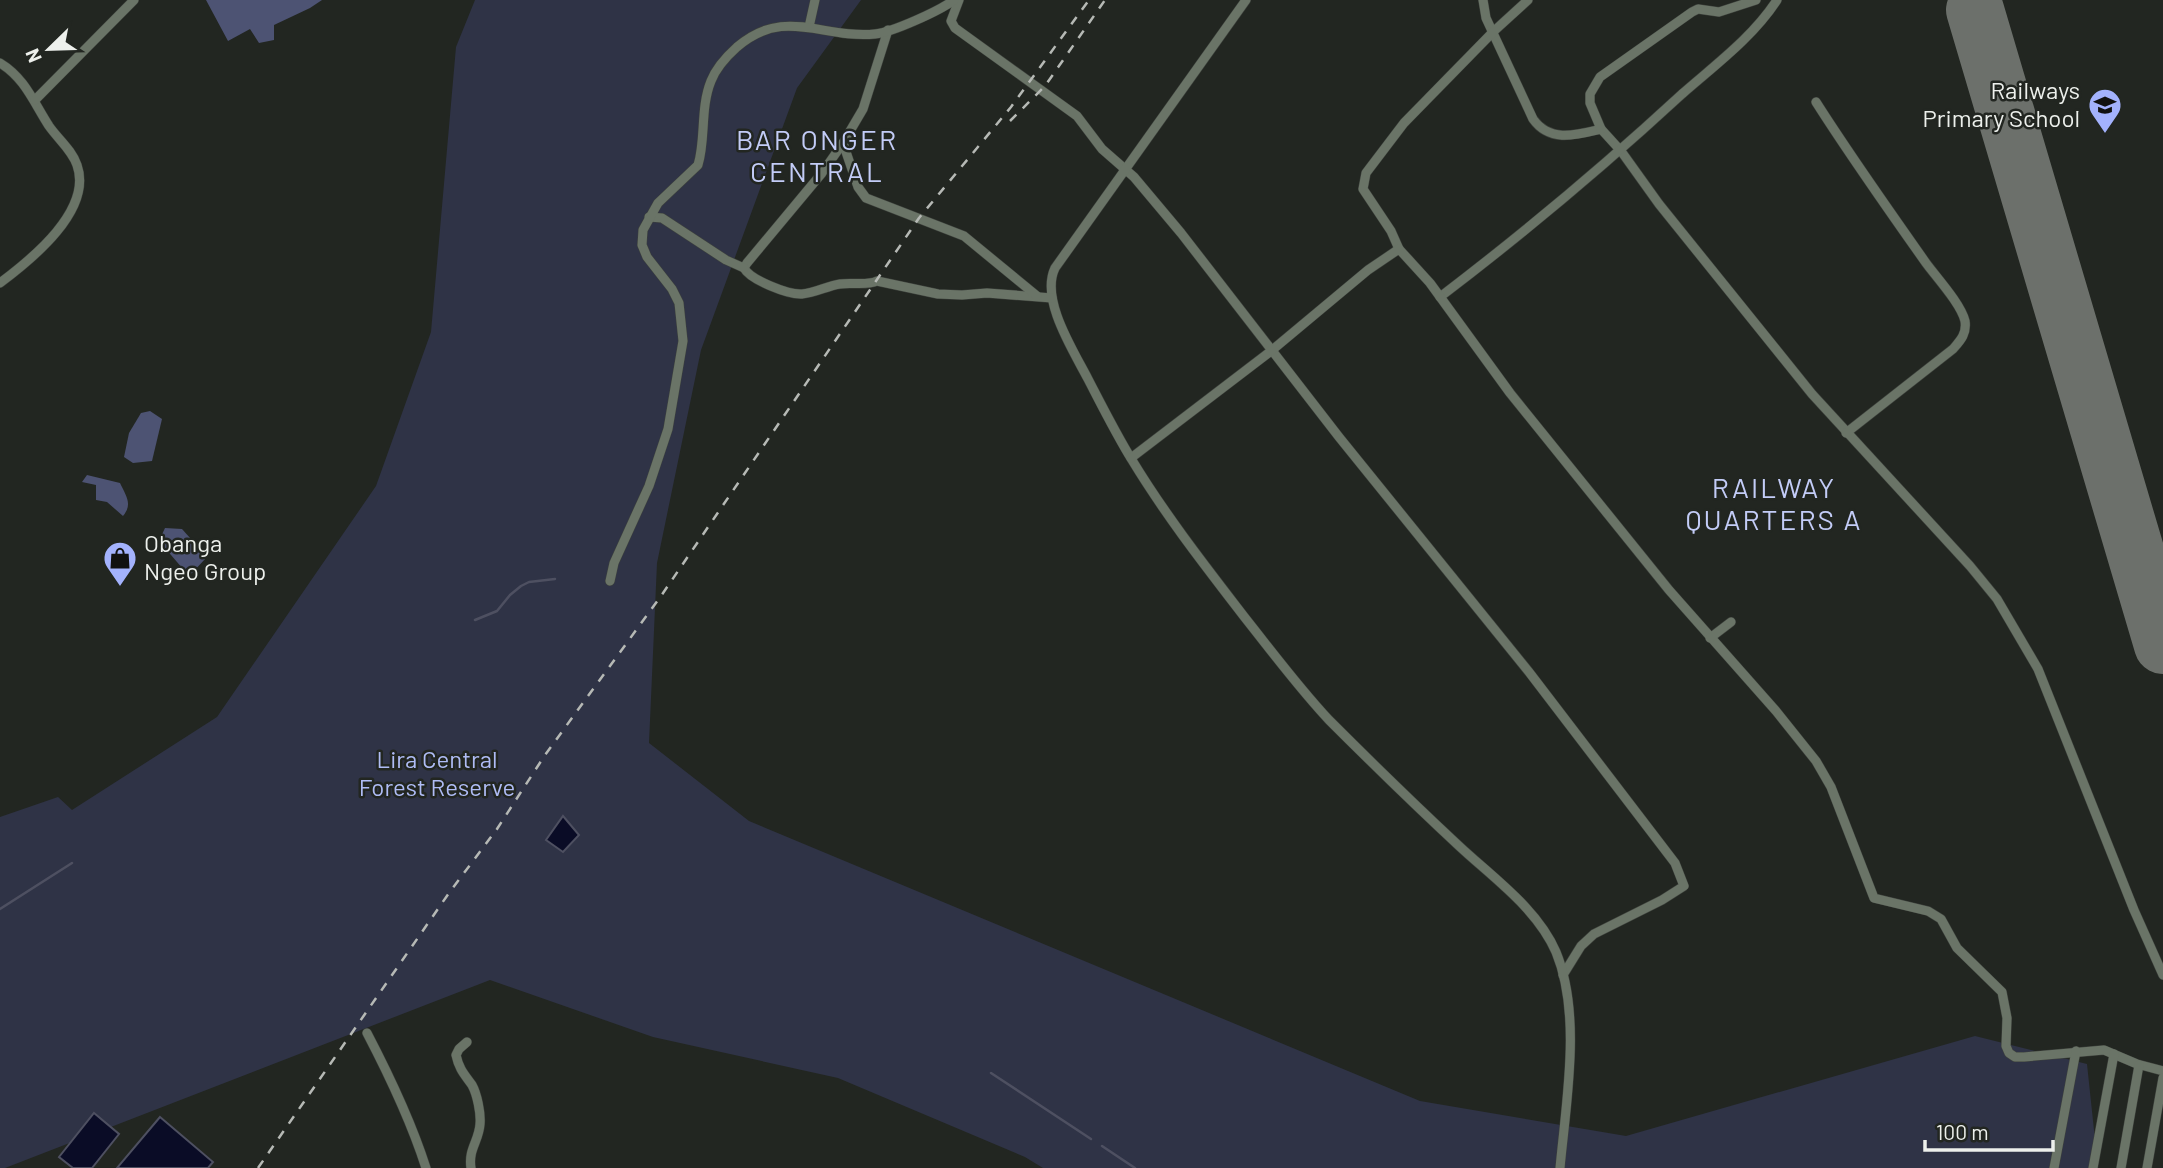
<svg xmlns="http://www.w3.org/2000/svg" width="2163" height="1168" font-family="Barlow,sans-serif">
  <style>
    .green { fill: #2f3346 }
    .forest { fill: #4d5373 }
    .water { fill: #0a0c26; stroke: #4e5061; stroke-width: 2 }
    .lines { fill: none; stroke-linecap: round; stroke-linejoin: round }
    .stream { stroke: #4e5061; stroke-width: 2.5 }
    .taxiway { stroke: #6c706b; stroke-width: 23 }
    .runway { stroke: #6c706b; stroke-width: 58 }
    .minor-casing { stroke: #3e423d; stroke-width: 10 }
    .minor { stroke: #6a7467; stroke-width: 9 }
    .rail { stroke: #b6b9b5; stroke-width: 2.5; stroke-dasharray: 9 9; stroke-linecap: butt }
    .labels { text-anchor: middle; stroke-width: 5; stroke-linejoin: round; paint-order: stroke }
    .poi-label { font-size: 24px; fill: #edf0ec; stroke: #222621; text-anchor: end }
    .park-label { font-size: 24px; fill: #afbcf5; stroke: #222621 }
    .quarter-label { font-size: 28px; letter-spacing: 2px; fill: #c3ccf7; stroke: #222621 }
  </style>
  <rect width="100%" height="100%" fill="#222621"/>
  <path class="green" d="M 475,0 L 861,0 L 797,88 L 701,350 L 657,563 L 649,743 L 749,821 L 1420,1101 L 1626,1136 L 1975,1036 L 2087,1064 L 2098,1168 L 1043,1168 L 1025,1157 L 838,1078 L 653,1037 L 490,980 L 5,1168 L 0,1168 L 0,817 L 58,797 L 72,810 L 217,717 L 376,486 L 431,332 L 456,47 Z"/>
  <g class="forest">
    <path d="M 206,0 L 322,0 L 310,8 L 274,25 L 274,40 L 259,43 L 250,29 L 228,41 Z"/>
    <path d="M 150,411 L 162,419 L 152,461 L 133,463 L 124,457 L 129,433 L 141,413 Z"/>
    <path d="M 87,475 L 120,483 C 126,496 133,504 123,516 L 107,502 L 96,500 L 96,485 L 82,482 Z"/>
    <path d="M 165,528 L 182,529 L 207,557 L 189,576 L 159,541 Z"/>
  </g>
  <g class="water">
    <path d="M 563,816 L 579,835 L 563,852 L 546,840 Z"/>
    <path d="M 94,1113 L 119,1134 L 92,1168 L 73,1168 L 59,1157 Z"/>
    <path d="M 160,1117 L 213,1162 L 208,1168 L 117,1168 Z"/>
  </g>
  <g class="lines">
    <g class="stream">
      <path d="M 475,620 L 497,611 L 510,595 L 521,586 L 529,582 L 555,579"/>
      <path d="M 0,909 L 72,863"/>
      <path d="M 991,1073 L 1091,1139"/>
      <path d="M 1102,1146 L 1135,1168"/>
    </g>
    <path class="taxiway" d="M 2143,577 L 2163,571"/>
    <path class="runway" d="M 1975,10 L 2163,645"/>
    <defs>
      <g id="minor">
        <path d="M 959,0 L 951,21 L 955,28 L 1077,116 L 1102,149 L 1134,177 L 1181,233 L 1339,437 L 1529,672 L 1675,863 L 1684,886 L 1662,900 L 1594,934 L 1581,946 L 1563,975"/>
        <path d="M 1246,0 L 1055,268 C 1040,299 1073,350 1088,379 C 1102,406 1116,434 1132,460 C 1166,516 1206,567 1246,619 C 1273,653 1299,688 1329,720 C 1371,762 1414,804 1458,845 C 1492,877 1537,908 1556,952 C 1582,1015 1566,1102 1560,1168"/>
        <path d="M 1483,0 L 1486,18 L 1533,119 C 1550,143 1576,135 1601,129 L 1621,151 L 1659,204 L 1812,394 L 1970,566 L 1997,599 L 2038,669 L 2134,910 L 2163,975"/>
        <path d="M 809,27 L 815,0"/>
        <path d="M 888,30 L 863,109 L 843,143 L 822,173 L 747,263 L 744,268 C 750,280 789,295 802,294 C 815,293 827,286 840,284 C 852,282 867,286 877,281 L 938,294 L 962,295 L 987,293 L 1052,298"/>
        <path d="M 0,63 C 25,78 34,103 49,126 C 58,139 72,150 77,165 C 93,210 32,259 0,283"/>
        <path d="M 35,100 L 134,0"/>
        <path d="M 1816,102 C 1851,157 1888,209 1926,263 C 1937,278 1961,304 1965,321 C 1967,334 1960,341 1953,349 L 1846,433"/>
        <path d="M 1601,129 L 1590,103 L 1590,94 L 1600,77 L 1692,12 L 1698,9 L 1719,12 L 1756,0"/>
        <path d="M 843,143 L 858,187 L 866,198 L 964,236 L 1037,296"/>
        <path d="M 649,217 L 662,218 L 726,260 L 744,268"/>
        <path d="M 1399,249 L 1391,231 L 1363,189 L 1366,173 L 1404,123 L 1494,31 L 1528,0"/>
        <path d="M 1440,297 C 1524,233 1604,166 1682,94 C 1715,65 1753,37 1777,0"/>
        <path d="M 1131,458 L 1271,351 L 1368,270 L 1399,249 L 1430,283 L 1510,393 L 1669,590 L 1776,711 L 1816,761 L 1831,787 L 1874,898 L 1928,911 L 1941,919 L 1957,948 L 2002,992 L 2007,1018 L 2006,1046 L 2009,1053 L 2015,1057 L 2024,1057 L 2104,1050 L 2137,1064 L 2163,1071"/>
        <path d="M 610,581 L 614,563 L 649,486 L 668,429 L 683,341 L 679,303 L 672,289 L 647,257 L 642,245 L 643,230 L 658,203 L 698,165 C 706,139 700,108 711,81 C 716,68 727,56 737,47 C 785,6 821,39 875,34 C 893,32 939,11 954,0"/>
        <path d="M 1710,638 L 1731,622"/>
        <path d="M 367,1033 C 390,1077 411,1121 426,1168"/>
        <path d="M 467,1042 L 459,1049 L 456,1055 C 459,1069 464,1074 472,1085 C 477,1094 481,1113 480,1124 C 479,1141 468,1149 471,1168"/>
        <path d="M 2054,1168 L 2076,1051"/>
        <path d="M 2093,1168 L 2114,1054"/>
        <path d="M 2121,1168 L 2139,1065"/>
        <path d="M 2147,1168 L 2163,1078"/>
      </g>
    </defs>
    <use href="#minor" class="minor-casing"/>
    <use href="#minor" class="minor"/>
    <g class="rail">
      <path d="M 1010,121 L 1045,86 L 1105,0"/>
      <path d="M 258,1168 L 449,893 L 497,829 L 545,755 L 661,596 L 919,218 L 1011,107 L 1089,0"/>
    </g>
  </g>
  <defs>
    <symbol id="school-pin" viewBox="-11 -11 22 30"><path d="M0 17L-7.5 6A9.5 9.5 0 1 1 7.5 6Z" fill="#a3b2fd" stroke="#222621"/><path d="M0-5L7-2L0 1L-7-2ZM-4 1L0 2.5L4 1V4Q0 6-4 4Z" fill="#111"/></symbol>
    <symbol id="shop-pin" viewBox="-11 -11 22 30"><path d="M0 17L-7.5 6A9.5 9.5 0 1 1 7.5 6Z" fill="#a3b2fd" stroke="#222621"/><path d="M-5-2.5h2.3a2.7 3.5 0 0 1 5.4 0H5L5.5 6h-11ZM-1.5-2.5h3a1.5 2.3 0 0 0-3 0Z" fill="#111"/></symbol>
  </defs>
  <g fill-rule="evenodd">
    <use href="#school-pin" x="2086" y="86" width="38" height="52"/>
    <use href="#shop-pin" x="101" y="539" width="38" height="52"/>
  </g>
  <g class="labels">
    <g class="poi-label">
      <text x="2080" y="99">Railways<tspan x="2080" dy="28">Primary School</tspan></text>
      <text x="144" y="552" text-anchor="start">Obanga<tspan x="144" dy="28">Ngeo Group</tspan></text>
    </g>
    <g class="park-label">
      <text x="437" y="768">Lira Central<tspan x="437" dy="28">Forest Reserve</tspan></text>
    </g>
    <g class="quarter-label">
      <text x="817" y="150">BAR ONGER<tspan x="817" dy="32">CENTRAL</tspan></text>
      <text x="1774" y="498">RAILWAY<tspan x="1774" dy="32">QUARTERS A</tspan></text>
    </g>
  </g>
  <g transform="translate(49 49) rotate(247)" stroke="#222621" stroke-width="5" paint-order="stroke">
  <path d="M0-5L12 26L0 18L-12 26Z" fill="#edf0ec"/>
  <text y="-10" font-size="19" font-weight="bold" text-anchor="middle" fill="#edf0ec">N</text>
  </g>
  <path d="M1925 1140v10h128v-10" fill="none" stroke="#edf0ec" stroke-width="3.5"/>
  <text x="1936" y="1140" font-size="21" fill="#edf0ec" stroke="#222621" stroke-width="5" paint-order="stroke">100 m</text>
</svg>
